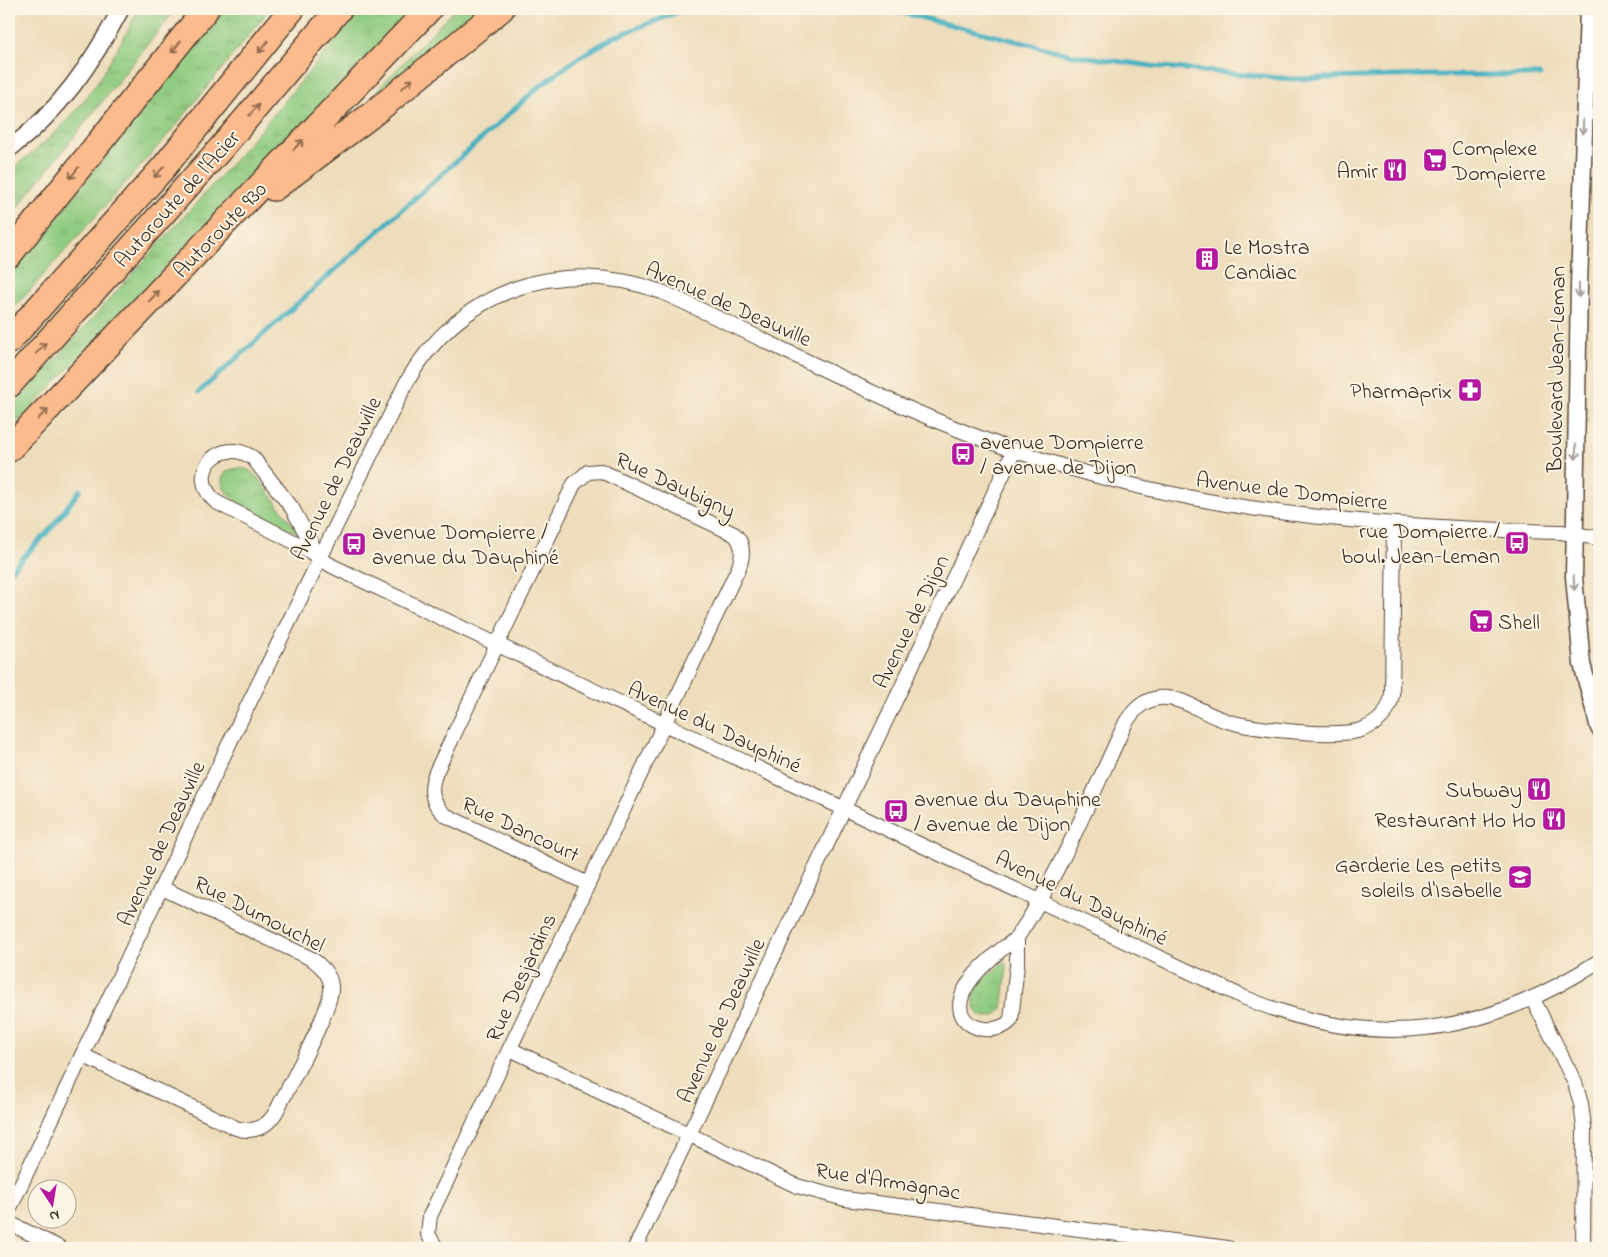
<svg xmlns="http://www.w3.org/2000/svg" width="1608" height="1257" font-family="'Indie Flower',sans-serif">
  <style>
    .grass { fill: url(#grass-tufts); stroke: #657a4f }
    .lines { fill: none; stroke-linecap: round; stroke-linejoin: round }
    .stream { stroke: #44b1c1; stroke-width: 5 }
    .minor-casing { stroke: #564536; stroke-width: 16 }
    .tertiary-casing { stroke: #564536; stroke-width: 19 }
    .motorway-casing { stroke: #564536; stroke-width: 28 }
    .minor { stroke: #fff; stroke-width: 14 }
    .tertiary { stroke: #fff; stroke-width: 16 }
    .motorway { stroke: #fbbb8c; stroke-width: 25 }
    .oneway { stroke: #916b50 }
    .oneway2 { stroke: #a79f9a }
    .labels { text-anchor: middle; stroke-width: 4; stroke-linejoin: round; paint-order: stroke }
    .poi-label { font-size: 22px; fill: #3b2a1e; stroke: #fcf5e5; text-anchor: start }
    .street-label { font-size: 22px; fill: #3b2a1e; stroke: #fcf5e5 }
  </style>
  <defs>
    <pattern id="grass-tufts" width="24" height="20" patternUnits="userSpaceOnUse" patternTransform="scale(1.25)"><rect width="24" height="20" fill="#8fcb80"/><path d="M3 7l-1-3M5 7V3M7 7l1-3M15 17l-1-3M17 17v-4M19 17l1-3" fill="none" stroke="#7cae6e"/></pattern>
  </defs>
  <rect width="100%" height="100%" fill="#fcf5e5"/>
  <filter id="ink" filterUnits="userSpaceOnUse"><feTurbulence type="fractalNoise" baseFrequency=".02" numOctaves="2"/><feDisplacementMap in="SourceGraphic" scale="10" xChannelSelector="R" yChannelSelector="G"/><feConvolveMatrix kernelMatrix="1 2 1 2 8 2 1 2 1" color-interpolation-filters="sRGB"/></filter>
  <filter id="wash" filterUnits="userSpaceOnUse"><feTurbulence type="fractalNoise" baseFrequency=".0096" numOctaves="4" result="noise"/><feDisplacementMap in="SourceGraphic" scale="20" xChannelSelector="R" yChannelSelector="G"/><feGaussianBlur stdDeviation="1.12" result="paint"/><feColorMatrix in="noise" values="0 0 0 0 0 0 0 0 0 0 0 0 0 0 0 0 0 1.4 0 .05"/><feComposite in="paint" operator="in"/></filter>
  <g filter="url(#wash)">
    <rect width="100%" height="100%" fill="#edb"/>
    <g class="grass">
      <path d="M 139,9 L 176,9 L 9,218 L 9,171 C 27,157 45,143 61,127 C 95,93 117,50 139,9 Z"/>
      <path d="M 225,9 L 270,9 L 174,128 L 9,314 L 9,276 Z"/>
      <path d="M 362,9 L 413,9 L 9,431 L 9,411 L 235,160 Z"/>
      <path d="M 455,9 L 485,9 L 382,95 L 377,90 Z"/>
      <path d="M 240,468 L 249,470 L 259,479 L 297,531 L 295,532 C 278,523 219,501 222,479 C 224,470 232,469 240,468 Z"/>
      <path d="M 1003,963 L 1006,964 L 1007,968 L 1002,1009 C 995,1018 987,1019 978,1014 C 965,993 986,976 1003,963 Z"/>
    </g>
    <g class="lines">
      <g class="stream">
        <path d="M 887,9 L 1073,55 L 1152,66 L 1292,79 L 1430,75 L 1540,75"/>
        <path d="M 199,392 L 540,86 L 578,58 L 614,37 L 686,9"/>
        <path d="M 9,572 L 49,531 L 80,490"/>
      </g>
    </g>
  </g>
  <g filter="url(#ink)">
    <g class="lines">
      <defs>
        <g id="minor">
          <path d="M 320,559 L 292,508 L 253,458 C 221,435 184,473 216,502 L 300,545 L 332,566 C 635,711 939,853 1243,997 C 1372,1052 1483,1037 1599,961"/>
          <path d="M 1017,937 L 1017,965 L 1011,1020 C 997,1038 948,1030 963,993 C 972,974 987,962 1003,948 C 1008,945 1014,941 1018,936 C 1062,870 1092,794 1126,722 C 1134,710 1143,700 1159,698 C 1180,695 1204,714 1224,720 C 1249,729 1335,738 1361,730 C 1378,724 1389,713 1392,695 L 1394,524"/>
          <path d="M 1533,999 L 1575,1083 L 1581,1104 L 1584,1127 L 1583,1248"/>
          <path d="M 510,1049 L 797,1186 L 845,1199 L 1228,1248"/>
          <path d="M 82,1055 L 236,1128 C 253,1134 267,1127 276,1112 C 287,1089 334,1007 331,986 C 330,974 321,966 312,959 L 162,888"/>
          <path d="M 9,1210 L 230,742 L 406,383 C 460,289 560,255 662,292 C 779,345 893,409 1016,451 C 1193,513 1375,527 1561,532 L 1599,538"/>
          <path d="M 9,1223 L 60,1248"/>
          <path d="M 436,1248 L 428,1234 L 430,1216 L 739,567 C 743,556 744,543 734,534 L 601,471 L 588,472 L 574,484 L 436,772 C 429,790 431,802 445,815 L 588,884"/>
          <path d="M 635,1248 L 1014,451"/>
        </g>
        <g id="tertiary">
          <path d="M 1588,9 L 1579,286 L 1574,577 L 1582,664 L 1599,728"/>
          <path d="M 9,149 C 59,112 92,63 121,9"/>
        </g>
        <g id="motorway">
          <path d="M 274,188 L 370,116 L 501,9"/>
          <path d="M 9,255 L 206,9"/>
          <path d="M 9,341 L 164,167 L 292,9"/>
          <path d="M 9,385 L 222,147 L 339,9"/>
          <path d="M 9,449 L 429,9"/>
        </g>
      </defs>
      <use href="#minor" class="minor-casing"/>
      <use href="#tertiary" class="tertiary-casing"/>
      <use href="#motorway" class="motorway-casing"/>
      <use href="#minor" class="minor"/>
      <use href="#tertiary" class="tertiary"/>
      <use href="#motorway" class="motorway"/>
    </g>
    <defs><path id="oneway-shaft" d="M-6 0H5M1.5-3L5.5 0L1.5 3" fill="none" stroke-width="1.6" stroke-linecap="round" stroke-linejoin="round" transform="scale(1.25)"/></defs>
    <g class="oneway">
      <use href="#oneway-shaft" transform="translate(176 47) rotate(129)"/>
      <use href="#oneway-shaft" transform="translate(263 47) rotate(128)"/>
      <use href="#oneway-shaft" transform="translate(407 84) rotate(-40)"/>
      <use href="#oneway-shaft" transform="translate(254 110) rotate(-49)"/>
      <use href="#oneway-shaft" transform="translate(298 145) rotate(-46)"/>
      <use href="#oneway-shaft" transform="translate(159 172) rotate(132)"/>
      <use href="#oneway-shaft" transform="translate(74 173) rotate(129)"/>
      <use href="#oneway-shaft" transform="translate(154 296) rotate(-47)"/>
      <use href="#oneway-shaft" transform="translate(41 348) rotate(-48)"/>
      <use href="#oneway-shaft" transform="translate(43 414) rotate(-46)"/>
    </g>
    <g class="oneway2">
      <use href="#oneway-shaft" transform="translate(1583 127) rotate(92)"/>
      <use href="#oneway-shaft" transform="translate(1579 290) rotate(91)"/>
      <use href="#oneway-shaft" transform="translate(1576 452) rotate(91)"/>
      <use href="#oneway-shaft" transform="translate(1574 583) rotate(87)"/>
    </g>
  </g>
  <defs>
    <symbol id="supermarket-square" viewBox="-11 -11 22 22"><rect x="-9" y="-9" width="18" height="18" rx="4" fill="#b5179e" stroke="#fcf5e5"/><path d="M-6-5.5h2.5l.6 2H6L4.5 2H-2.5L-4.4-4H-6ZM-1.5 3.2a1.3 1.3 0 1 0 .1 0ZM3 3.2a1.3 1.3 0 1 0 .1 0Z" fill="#fff"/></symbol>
    <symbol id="restaurant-square" viewBox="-11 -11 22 22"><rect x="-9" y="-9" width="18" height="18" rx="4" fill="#b5179e" stroke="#fcf5e5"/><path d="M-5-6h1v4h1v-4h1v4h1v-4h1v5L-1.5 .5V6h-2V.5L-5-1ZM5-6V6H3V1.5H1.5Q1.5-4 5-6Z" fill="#fff"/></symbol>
    <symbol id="building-square" viewBox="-11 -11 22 22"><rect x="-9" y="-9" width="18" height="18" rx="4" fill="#b5179e" stroke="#fcf5e5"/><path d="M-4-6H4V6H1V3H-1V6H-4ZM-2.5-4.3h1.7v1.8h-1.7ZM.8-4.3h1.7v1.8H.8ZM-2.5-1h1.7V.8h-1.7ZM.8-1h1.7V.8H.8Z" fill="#fff"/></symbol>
    <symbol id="pharmacy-square" viewBox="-11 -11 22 22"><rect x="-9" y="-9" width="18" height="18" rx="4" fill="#b5179e" stroke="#fcf5e5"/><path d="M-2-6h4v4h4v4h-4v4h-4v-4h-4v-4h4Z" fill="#fff"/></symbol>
    <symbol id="bus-square" viewBox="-11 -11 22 22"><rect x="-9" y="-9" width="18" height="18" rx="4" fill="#b5179e" stroke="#fcf5e5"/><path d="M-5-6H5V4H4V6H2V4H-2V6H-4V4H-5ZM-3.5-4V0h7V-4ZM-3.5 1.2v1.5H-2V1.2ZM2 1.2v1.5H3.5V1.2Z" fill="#fff"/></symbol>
    <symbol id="school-square" viewBox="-11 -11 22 22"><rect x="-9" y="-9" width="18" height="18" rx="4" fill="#b5179e" stroke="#fcf5e5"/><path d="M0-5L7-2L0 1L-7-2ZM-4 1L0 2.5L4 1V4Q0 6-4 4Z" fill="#fff"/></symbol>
  </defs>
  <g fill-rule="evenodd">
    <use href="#supermarket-square" x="1421" y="146" width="28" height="28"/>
    <use href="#restaurant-square" x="1381" y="156" width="28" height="28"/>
    <use href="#building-square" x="1193" y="245" width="28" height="28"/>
    <use href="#pharmacy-square" x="1456" y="376" width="28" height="28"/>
    <use href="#bus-square" x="949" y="440" width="28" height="28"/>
    <use href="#bus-square" x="1503" y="529" width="28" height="28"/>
    <use href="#bus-square" x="340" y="530" width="28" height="28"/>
    <use href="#supermarket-square" x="1467" y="607" width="28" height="28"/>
    <use href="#restaurant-square" x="1525" y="775" width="28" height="28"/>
    <use href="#bus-square" x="882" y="797" width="28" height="28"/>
    <use href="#restaurant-square" x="1540" y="805" width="28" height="28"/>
    <use href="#school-square" x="1506" y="863" width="28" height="28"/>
  </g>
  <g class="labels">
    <g class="poi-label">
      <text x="1452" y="155">Complexe<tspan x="1452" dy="25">Dompierre</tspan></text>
      <text x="1378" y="178" text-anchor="end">Amir</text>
      <text x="1224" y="254">Le Mostra<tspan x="1224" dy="25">Candiac</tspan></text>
      <text x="1452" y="398" text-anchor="end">Pharmaprix</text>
      <text x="980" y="449">avenue Dompierre<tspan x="980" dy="25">/ avenue de Dijon</tspan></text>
      <text x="1500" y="538" text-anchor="end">rue Dompierre /<tspan x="1500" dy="25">boul. Jean-Leman</tspan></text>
      <text x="372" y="539">avenue Dompierre /<tspan x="372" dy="25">avenue du Dauphiné</tspan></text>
      <text x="1498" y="629">Shell</text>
      <text x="1522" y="797" text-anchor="end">Subway</text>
      <text x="914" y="806">avenue du Dauphine<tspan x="914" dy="25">/ avenue de Dijon</tspan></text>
      <text x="1536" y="827" text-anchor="end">Restaurant Ho Ho</text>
      <text x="1502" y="872" text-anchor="end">Garderie Les petits<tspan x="1502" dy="25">soleils d'Isabelle</tspan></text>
    </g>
    <g class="street-label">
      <text transform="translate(176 198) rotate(-48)" y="8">Autoroute de l'Acier</text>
      <text transform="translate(219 229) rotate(-46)" y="8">Autoroute 930</text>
      <text transform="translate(729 303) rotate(24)" y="8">Avenue de Deauville</text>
      <text transform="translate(1555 369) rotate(-89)" y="8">Boulevard Jean-Leman</text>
      <text transform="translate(335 478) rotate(-64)" y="8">Avenue de Deauville</text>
      <text transform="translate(676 484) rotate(25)" y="8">Rue Daubigny</text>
      <text transform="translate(1292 490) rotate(7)" y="8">Avenue de Dompierre</text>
      <text transform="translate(910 621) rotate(-64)" y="8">Avenue de Dijon</text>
      <text transform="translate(715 726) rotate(25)" y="8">Avenue du Dauphiné</text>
      <text transform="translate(521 828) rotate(25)" y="8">Rue Dancourt</text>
      <text transform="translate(160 843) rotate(-65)" y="8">Avenue de Deauville</text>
      <text transform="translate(1082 897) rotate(26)" y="8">Avenue du Dauphiné</text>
      <text transform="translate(260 913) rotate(27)" y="8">Rue Dumouchel</text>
      <text transform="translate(520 977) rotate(-65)" y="8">Rue Desjardins</text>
      <text transform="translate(720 1020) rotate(-65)" y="8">Avenue de Deauville</text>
      <text transform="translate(888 1180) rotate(9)" y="8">Rue d'Armagnac</text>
    </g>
  </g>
  <rect width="1608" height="1257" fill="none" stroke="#fcf5e5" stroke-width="30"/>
  <g transform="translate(52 1204) rotate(168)"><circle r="24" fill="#fcf5e5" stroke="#afa495"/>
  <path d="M0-4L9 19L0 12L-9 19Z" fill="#b5179e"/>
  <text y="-8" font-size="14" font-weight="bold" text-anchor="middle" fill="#3b2a1e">N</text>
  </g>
</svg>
